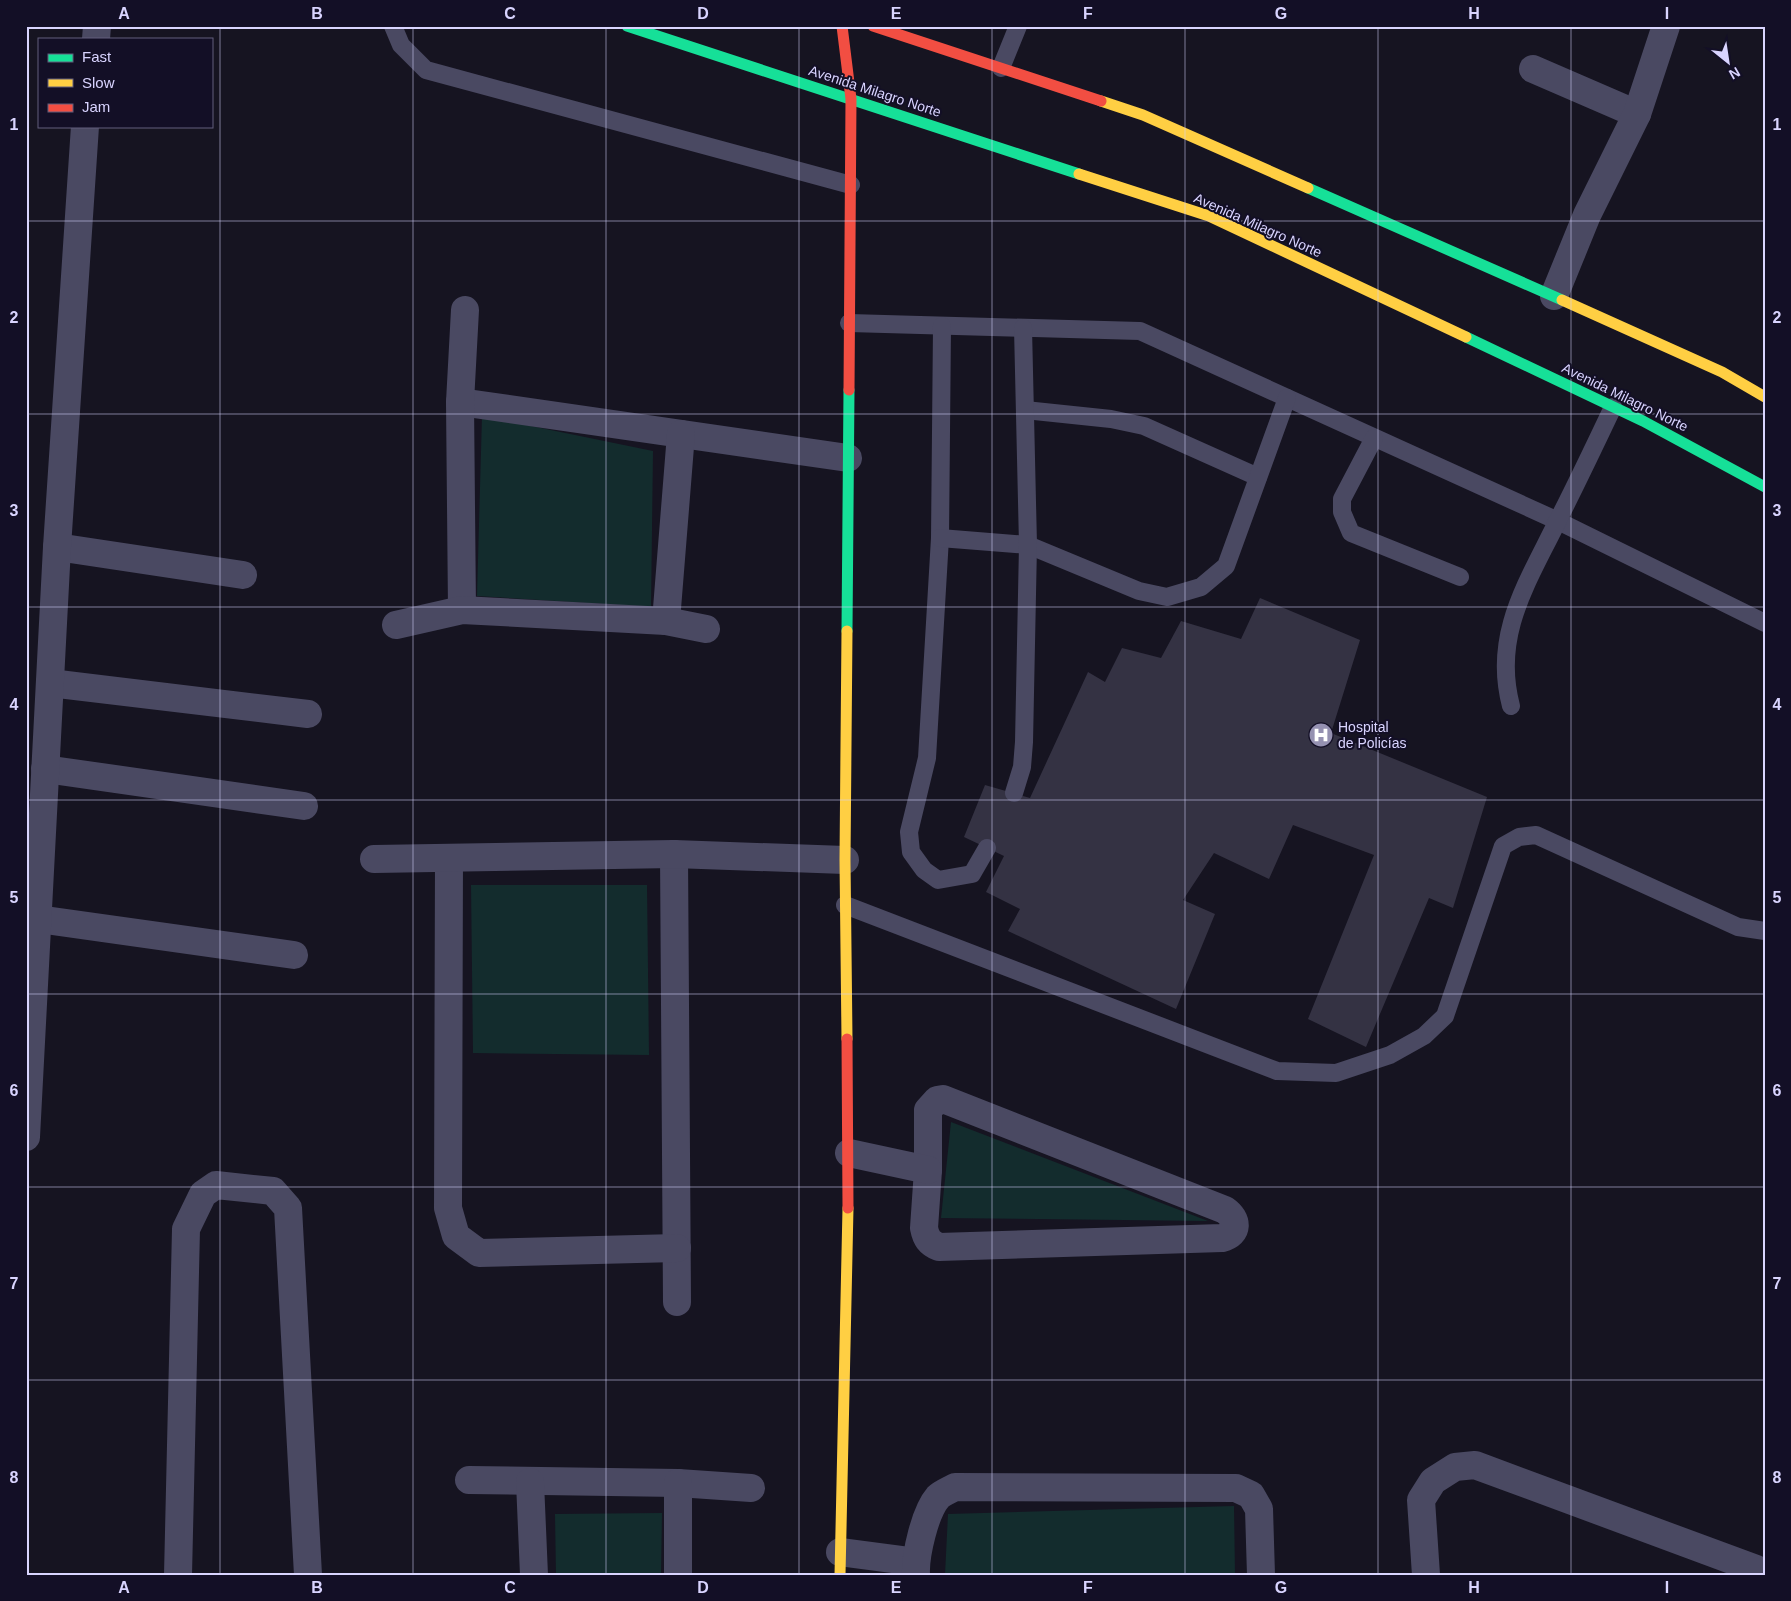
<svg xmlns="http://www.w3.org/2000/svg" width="1791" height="1601" font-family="Helvetica,sans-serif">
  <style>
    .green { fill: #132c2d }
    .building { fill: #343243 }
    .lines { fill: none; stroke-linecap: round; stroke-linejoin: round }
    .lane { stroke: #4a4962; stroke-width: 18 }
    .street { stroke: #4a4962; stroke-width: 28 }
    .fast { stroke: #16e098; stroke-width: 11 }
    .slow { stroke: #ffcf43; stroke-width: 11 }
    .jam { stroke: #f24e42; stroke-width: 11 }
    .grid { fill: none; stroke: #d9d4ff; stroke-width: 1; stroke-opacity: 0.55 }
    .labels { text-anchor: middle; stroke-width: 4; stroke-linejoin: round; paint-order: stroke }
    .street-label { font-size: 14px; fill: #d9d4ff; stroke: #130f26 }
    .poi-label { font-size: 14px; fill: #d9d4ff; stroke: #130f26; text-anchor: start }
    .neatline { fill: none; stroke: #d9d4ff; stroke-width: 2 }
    .grid-label { font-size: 16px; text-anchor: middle; font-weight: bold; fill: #d9d4ff }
  </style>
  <rect width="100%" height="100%" fill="#161421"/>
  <g class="green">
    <path d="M 482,416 L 653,451 L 651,607 L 477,596 Z"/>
    <path d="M 471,885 L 647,885 L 649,1055 L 473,1053 Z"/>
    <path d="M 951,1122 L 1208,1221 L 941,1218 Z"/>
    <path d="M 1234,1506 L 1235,1575 L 945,1575 L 948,1514 Z"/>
    <path d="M 662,1513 L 661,1575 L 556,1575 L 555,1514 Z"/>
  </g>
  <path class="building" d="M 1260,598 L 1360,640 L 1331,733 L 1487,797 L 1453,908 L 1429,898 L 1366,1047 L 1308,1019 L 1374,855 L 1293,825 L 1269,879 L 1214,853 L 1183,900 L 1215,914 L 1176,1009 L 1008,931 L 1020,909 L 986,892 L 1004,856 L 964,837 L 985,785 L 1030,798 L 1088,672 L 1105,682 L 1122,648 L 1161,658 L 1181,621 L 1241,639 Z"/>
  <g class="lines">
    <g class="lane">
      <path d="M 393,26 L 401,45 L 426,70 L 851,185"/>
      <path d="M 1001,68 L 1018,26"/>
      <path d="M 849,323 L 1140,331 L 1558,521 L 1765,623"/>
      <path d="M 942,326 L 940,538 L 927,758 L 909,832 L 911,852 L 924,870 L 938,880 L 972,874 L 987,848"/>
      <path d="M 1025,410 L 1111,419 L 1144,426 L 1258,477"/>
      <path d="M 1374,438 L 1342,499 L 1342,512 L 1351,533 L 1460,577"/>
      <path d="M 940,538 L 1028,545 L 1139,591 L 1167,597 L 1201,587 L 1226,566 L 1287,398"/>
      <path d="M 1511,706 C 1492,634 1528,582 1558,520 C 1577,483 1595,445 1613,407"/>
      <path d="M 1014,793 L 1022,767 L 1024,742 L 1028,545 L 1023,328"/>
      <path d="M 845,905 L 1277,1071 L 1336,1073 L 1390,1055 L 1424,1036 L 1445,1016 L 1503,846 L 1519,837 L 1536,835 L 1738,927 L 1765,931"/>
    </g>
    <g class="street">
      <path d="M 96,39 L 97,26"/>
      <path d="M 1533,69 L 1637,114"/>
      <path d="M 1554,296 L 1587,215 L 1637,114 L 1666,26"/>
      <path d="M 460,402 L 848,458"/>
      <path d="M 57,547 L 243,575"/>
      <path d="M 462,610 L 460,402 L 465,310"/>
      <path d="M 666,621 L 681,434"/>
      <path d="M 396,625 L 462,610 L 666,621 L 706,629"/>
      <path d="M 50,683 L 308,714"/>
      <path d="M 45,769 L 304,806"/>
      <path d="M 674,854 L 677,1302"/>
      <path d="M 449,858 L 448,1208 L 456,1236 L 479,1253 L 677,1248"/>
      <path d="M 374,859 L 674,854 L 845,860"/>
      <path d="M 38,919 L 294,955"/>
      <path d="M 943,1099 L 1225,1210 C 1238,1219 1239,1234 1222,1238 L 939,1247 C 929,1243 926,1238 924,1228 L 928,1170 L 928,1110 L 937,1100 Z"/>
      <path d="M 26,1137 L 57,547 L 85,126"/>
      <path d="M 849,1153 L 928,1170"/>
      <path d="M 469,1480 L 678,1483 L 751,1488"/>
      <path d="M 530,1482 L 534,1575"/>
      <path d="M 678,1483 L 678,1575"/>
      <path d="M 840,1552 L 916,1562"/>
      <path d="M 178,1575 L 186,1229 L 203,1194 L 216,1185 L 273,1191 L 288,1208 L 308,1575"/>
      <path d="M 916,1575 C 915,1555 925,1512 938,1497 C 942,1493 950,1490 955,1487 L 1236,1488 L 1251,1495 L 1259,1509 L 1261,1575"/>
      <path d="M 1426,1575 L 1421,1500 L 1433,1481 L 1455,1467 L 1475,1465 L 1756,1569"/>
    </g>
    <g class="fast">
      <path d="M 627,26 L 1079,174"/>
      <path d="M 1308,188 L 1562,300"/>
      <path d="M 1466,337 L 1643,421 L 1765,487"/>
      <path d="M 847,631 L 849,390"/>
    </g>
    <g class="slow">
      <path d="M 1101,101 L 1143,115 L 1308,188"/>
      <path d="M 1079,174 L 1209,216 L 1466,337"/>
      <path d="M 1562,300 L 1722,372 L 1765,397"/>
      <path d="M 847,631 L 845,860 L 847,1039"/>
      <path d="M 840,1575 L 848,1208"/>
    </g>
    <g class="jam">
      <path d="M 842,26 L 851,99 L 849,390"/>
      <path d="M 873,26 L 1101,101"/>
      <path d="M 847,1039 L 848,1208"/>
    </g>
  </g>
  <path class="grid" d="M 220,26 L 220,1575M 413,26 L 413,1575M 606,26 L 606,1575M 799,26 L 799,1575M 992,26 L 992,1575M 1185,26 L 1185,1575M 1378,26 L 1378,1575M 1571,26 L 1571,1575M 26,221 L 1765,221M 26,414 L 1765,414M 26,607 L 1765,607M 26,800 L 1765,800M 26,994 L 1765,994M 26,1187 L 1765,1187M 26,1380 L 1765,1380"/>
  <defs>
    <symbol id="hospital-disc" viewBox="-11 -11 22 22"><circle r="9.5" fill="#9591b1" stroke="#130f26"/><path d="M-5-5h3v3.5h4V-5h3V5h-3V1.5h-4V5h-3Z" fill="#fff"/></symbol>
  </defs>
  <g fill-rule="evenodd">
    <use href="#hospital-disc" x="1307" y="721" width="28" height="28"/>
  </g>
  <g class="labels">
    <g class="street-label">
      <text transform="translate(875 91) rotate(18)" y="5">Avenida Milagro Norte</text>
      <text transform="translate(1258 225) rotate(24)" y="5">Avenida Milagro Norte</text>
      <text transform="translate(1625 397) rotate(26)" y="5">Avenida Milagro Norte</text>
    </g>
    <g class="poi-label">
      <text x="1338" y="732">Hospital<tspan x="1338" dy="16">de Policías</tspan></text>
    </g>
  </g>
  <rect width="1791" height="1601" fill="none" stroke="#130f26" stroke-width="55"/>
  <rect x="38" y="38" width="175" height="90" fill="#130f26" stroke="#625e7d"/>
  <rect x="48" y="54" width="25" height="8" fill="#16e098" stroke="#625e7d"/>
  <text x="82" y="62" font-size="15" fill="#d9d4ff">Fast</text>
  <rect x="48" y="79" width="25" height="8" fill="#ffcf43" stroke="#625e7d"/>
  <text x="82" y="88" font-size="15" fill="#d9d4ff">Slow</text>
  <rect x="48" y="104" width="25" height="8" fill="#f24e42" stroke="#625e7d"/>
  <text x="82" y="112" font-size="15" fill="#d9d4ff">Jam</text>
  <g transform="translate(1728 62) rotate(150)" stroke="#130f26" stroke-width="4" paint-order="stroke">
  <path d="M0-4L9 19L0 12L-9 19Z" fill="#d9d4ff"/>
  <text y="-8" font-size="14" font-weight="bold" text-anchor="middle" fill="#d9d4ff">N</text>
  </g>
  <rect x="28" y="28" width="1736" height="1546" class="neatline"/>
  <g class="grid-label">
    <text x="124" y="19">A</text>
    <text x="317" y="19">B</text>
    <text x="510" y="19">C</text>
    <text x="703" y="19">D</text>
    <text x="896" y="19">E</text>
    <text x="1088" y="19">F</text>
    <text x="1281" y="19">G</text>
    <text x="1474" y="19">H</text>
    <text x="1667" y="19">I</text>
    <text x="14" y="130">1</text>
    <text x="1777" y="130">1</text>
    <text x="14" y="323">2</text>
    <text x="1777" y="323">2</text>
    <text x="14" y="516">3</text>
    <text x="1777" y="516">3</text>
    <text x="14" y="710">4</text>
    <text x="1777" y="710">4</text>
    <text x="14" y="903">5</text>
    <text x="1777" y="903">5</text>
    <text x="14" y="1096">6</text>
    <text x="1777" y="1096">6</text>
    <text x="14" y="1289">7</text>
    <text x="1777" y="1289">7</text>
    <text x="14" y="1483">8</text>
    <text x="1777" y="1483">8</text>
    <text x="124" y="1593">A</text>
    <text x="317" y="1593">B</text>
    <text x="510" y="1593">C</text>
    <text x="703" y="1593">D</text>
    <text x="896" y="1593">E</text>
    <text x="1088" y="1593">F</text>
    <text x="1281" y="1593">G</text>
    <text x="1474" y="1593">H</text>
    <text x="1667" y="1593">I</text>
  </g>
</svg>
